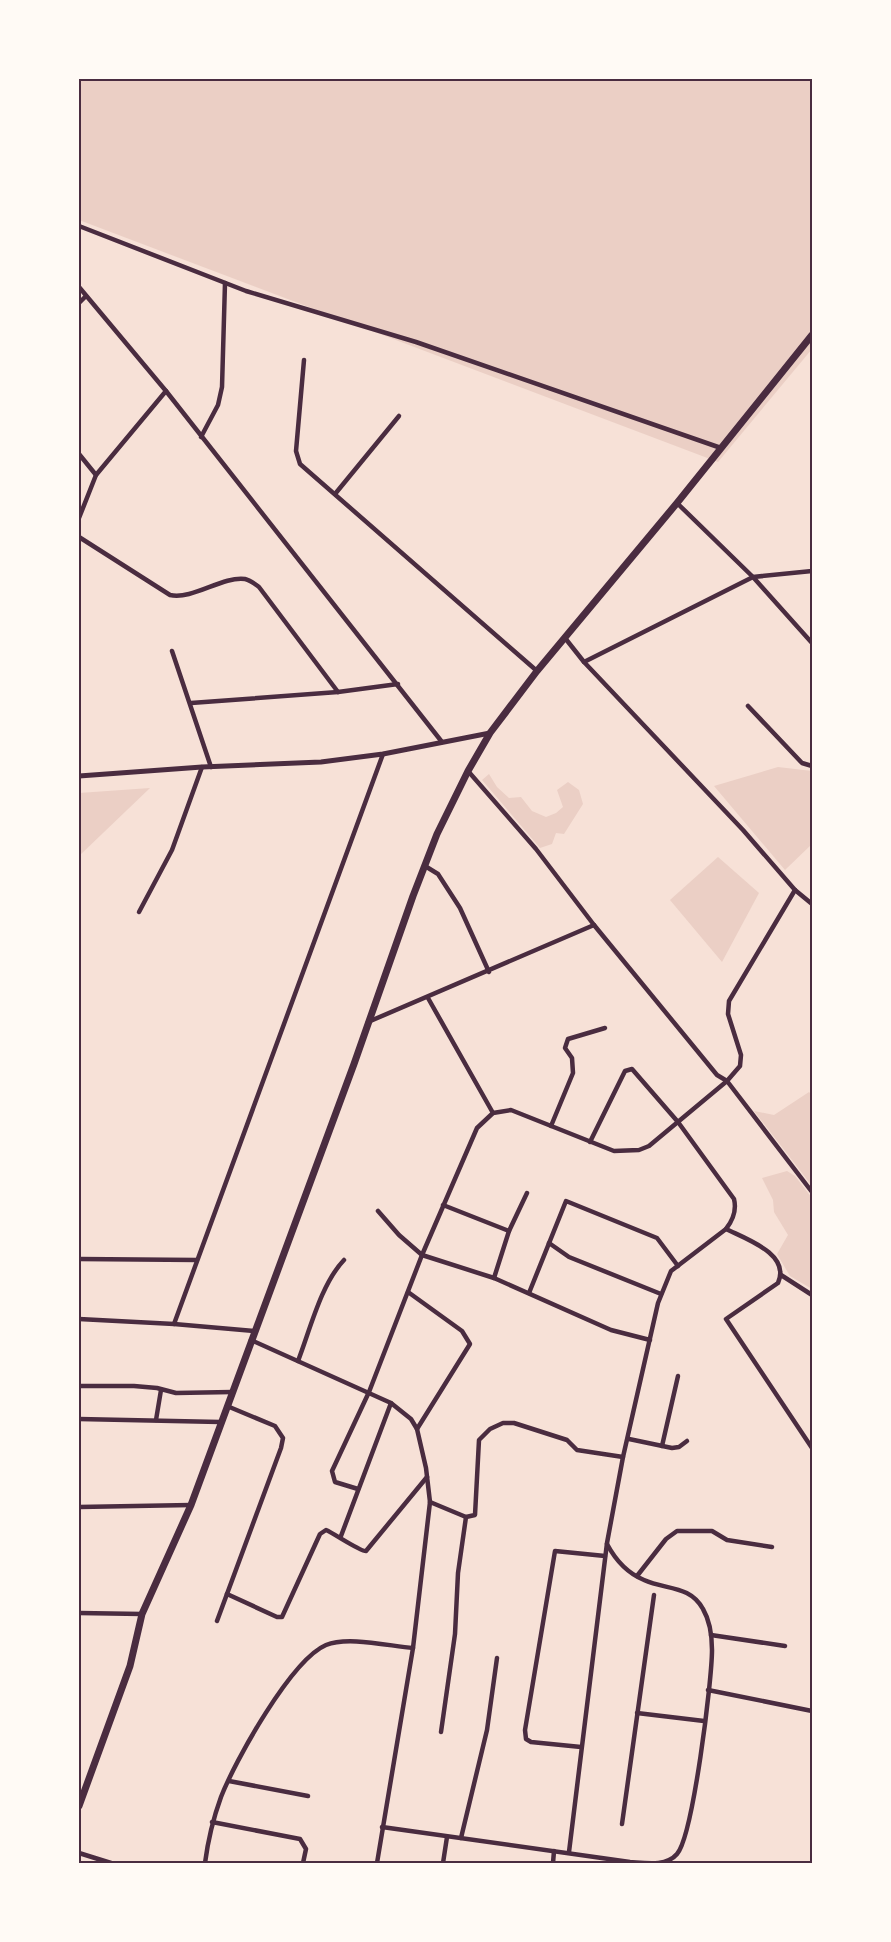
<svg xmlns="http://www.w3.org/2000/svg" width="891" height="1942" font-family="Lato,sans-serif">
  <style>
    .green { fill: #ebcfc5 }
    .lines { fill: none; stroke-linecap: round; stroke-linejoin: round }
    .minor { stroke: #4a2c40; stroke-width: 4.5 }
    .tertiary { stroke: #4a2c40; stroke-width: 5 }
    .trunk { stroke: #4a2c40; stroke-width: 7 }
    .neatline { fill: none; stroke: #4a2c40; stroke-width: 2 }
  </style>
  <rect width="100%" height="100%" fill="#f7e1d7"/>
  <g class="green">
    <path d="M 79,79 L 812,79 L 812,349 L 718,462 L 79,220 Z"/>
    <path d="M 778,767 L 812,771 L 812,844 L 785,870 L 714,786 Z"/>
    <path d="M 489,774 L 497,787 L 509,798 L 521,797 L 532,811 L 546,817 L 556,813 L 563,807 L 557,790 L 568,782 L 579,790 L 583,804 L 564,834 L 556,833 L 552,844 L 540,848 L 482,780 Z"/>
    <path d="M 150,788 L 79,856 L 79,793 Z"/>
    <path d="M 718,857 L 759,893 L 722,962 L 670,900 Z"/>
    <path d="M 809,1092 L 812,1095 L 812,1186 L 754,1111 L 774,1115 Z"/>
    <path d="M 787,1171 L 795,1176 L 812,1198 L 812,1289 L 790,1276 L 777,1254 L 788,1235 L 774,1212 L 773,1200 L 762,1178 Z"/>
  </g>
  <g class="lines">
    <g class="minor">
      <path d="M 79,226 L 246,291 L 416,342 L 721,448"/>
      <path d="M 79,287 L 166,391 L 442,742"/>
      <path d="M 79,303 L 86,296"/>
      <path d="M 304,360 L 296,451 L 300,464 L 537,671"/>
      <path d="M 201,437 L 218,405 L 222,387 L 225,283"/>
      <path d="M 79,454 L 96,475"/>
      <path d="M 335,494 L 399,416"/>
      <path d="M 677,503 L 753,577 L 812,643"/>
      <path d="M 79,518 L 96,475 L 166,391"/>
      <path d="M 79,537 L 170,595 C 193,600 222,576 245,579 C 250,580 255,584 259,587 L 338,692"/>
      <path d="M 565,638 L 584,662 L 743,830 L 795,890 L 812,904"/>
      <path d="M 172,651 L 211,767"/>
      <path d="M 584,662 L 753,577 L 812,571"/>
      <path d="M 191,703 L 338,692 L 398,684"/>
      <path d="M 748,706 L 802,763 L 812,766"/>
      <path d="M 468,771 L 536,849 L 594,925 L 717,1075 L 727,1081 L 812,1192"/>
      <path d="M 425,866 L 438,874 L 460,908 L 489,972"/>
      <path d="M 139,912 L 172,850 L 202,767"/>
      <path d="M 428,998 L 493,1113"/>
      <path d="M 368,1022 L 594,925"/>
      <path d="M 551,1126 L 573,1073 L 572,1058 L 565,1048 L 568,1039 L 605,1028"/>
      <path d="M 443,1205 L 509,1231"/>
      <path d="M 378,1211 L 399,1235 L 422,1255 L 494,1278 L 611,1330 L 650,1340"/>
      <path d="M 726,1229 C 746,1239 791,1254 778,1283 L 726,1319 L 812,1448"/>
      <path d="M 549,1243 L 569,1257 L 661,1294"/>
      <path d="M 79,1259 L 197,1260"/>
      <path d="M 781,1275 L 812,1295"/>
      <path d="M 494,1278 L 509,1231 L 527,1193"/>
      <path d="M 408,1292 L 462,1331 L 470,1344 L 417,1429"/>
      <path d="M 529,1293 L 566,1201 L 657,1238 L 678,1266"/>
      <path d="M 79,1319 L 174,1324 L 254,1331"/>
      <path d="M 174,1324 L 383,754"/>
      <path d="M 251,1340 L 391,1403 L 411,1419 L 417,1429 L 426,1468 L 430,1502 L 413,1648 L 377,1863"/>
      <path d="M 298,1361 C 310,1330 321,1284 344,1260"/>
      <path d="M 79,1386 L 134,1386 L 157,1388 L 176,1393 L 232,1392"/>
      <path d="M 79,1419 L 220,1422"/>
      <path d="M 156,1420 L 161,1390"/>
      <path d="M 629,1439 L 672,1448 L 679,1447 L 687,1441"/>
      <path d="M 662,1446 L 678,1376"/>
      <path d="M 358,1489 L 335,1482 L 332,1471 L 369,1392 L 422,1255 L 477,1128 L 493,1113 L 511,1110 L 614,1151 L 639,1150 L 649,1146 L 727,1081 L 740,1066 L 741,1055 L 728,1014 L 729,1001 L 795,890"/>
      <path d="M 430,1502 L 466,1517 L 475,1515 L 479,1440 L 490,1429 L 503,1423 L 514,1423 L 567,1440 L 577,1450 L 623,1457"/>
      <path d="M 79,1507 L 191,1505"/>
      <path d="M 341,1536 L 391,1403"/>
      <path d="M 637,1576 L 666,1539 L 677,1531 L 712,1531 L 727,1540 L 772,1547"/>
      <path d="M 227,1594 L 277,1617 L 282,1617 L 320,1534 L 326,1530 C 335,1534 361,1552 366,1551 L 427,1477"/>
      <path d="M 79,1613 L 142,1614"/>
      <path d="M 217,1621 L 281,1448 L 283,1438 L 275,1426 L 227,1406"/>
      <path d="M 711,1635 L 785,1646"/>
      <path d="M 708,1690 L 812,1711"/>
      <path d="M 637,1713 L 704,1721"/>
      <path d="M 441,1732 L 455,1634 L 458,1573 L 466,1517"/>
      <path d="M 581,1747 L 531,1742 L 526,1739 L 525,1730 L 555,1551 L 605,1556"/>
      <path d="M 229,1781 L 308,1796"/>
      <path d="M 212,1822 L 300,1839 L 306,1849 L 303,1863"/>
      <path d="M 622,1824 L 654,1595"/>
      <path d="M 382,1827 L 630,1862 C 645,1863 666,1867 677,1854 C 693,1836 712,1680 712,1650 C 712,1636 710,1621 703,1609 C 690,1585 666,1590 644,1580 C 627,1573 616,1561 607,1544"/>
      <path d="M 461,1838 L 487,1730 L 497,1658"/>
      <path d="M 569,1852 L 607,1543 L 623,1457 L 658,1303 L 671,1271 L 726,1229 C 733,1220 737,1211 734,1199 L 678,1122 L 632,1069 L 625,1071 L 590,1142"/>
      <path d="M 79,1853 L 111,1863"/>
      <path d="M 205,1863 C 208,1840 213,1819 221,1797 C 235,1761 291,1660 326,1645 C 348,1636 389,1646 413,1648"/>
      <path d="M 443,1863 L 447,1837"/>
      <path d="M 553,1863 L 554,1851"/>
    </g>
    <path class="tertiary" d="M 79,776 L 202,767 L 321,762 L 383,754 L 490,733"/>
    <path class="trunk" d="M 79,1806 L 130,1666 L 142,1614 L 191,1505 L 354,1064 L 413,896 L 437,834 L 468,771 L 490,733 L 537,671 L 677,503 L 812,335"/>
  </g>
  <rect width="891" height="1942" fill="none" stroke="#fffaf5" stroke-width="160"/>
  <rect x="80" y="80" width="731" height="1782" class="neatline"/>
</svg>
